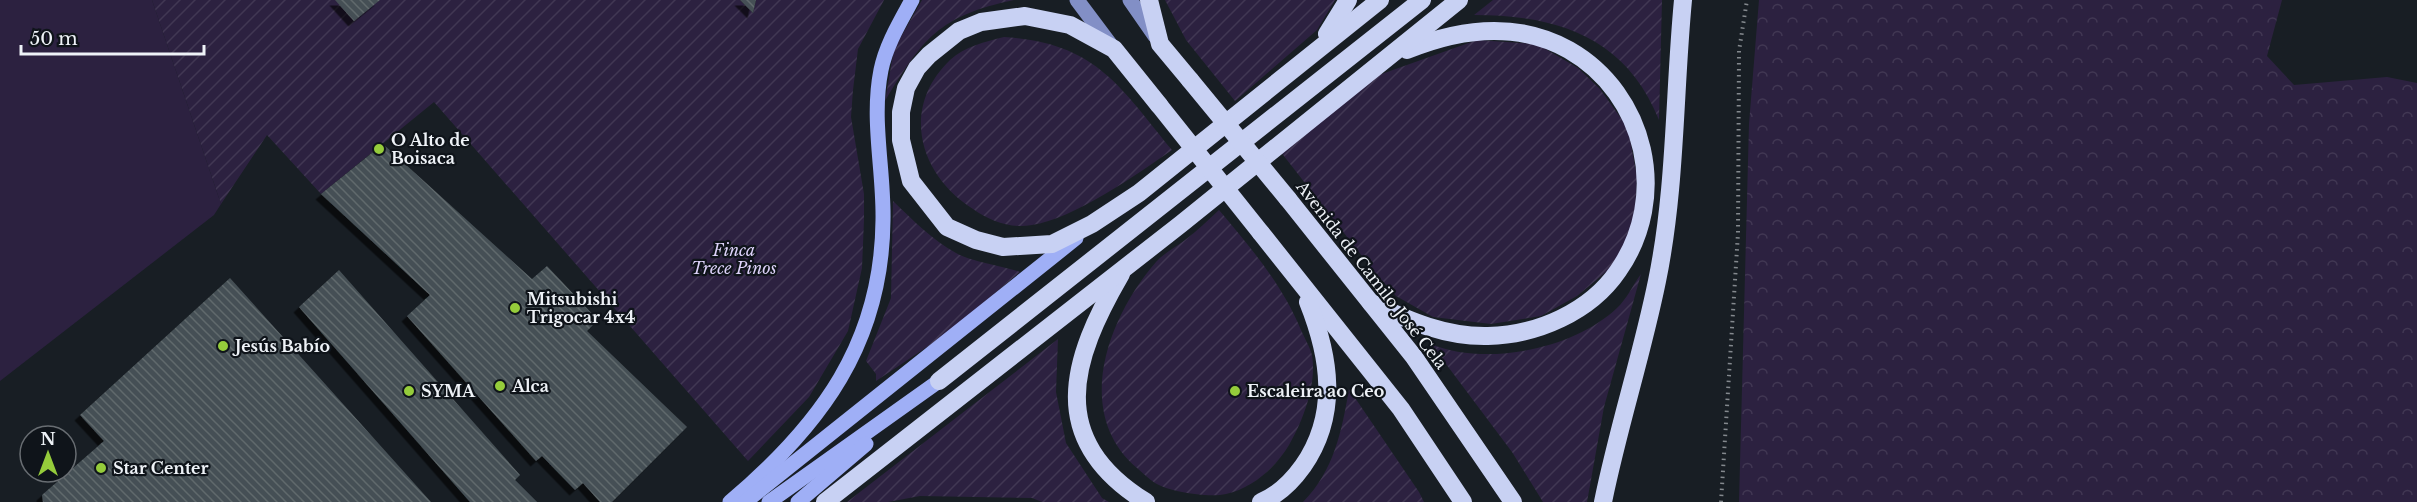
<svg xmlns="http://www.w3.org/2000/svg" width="2417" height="502" font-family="'Libre Baskerville',serif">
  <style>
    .grass { fill: #2c2140 }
    .forest { fill: url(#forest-crowns) }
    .garden { fill: url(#garden-furrows) }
    .building { fill: url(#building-back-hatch); filter: url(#shadow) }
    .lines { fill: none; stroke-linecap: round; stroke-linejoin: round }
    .path { stroke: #84898e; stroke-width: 4; stroke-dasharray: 1.5 4.5; stroke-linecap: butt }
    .secondary { stroke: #828fc6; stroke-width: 15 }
    .primary { stroke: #9faff6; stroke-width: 15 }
    .highway { stroke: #c8d1f3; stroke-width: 18 }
    .highway-bridge { stroke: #c8d1f3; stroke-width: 18 }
    .poi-dot { fill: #95cc3b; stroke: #0f141a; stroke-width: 2 }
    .labels { text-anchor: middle; stroke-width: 4.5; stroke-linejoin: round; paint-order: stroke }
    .poi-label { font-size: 16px; font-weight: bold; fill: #eef2f7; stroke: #0f141a; text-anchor: start }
    .park-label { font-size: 16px; font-style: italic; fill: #ddd2f9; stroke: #0f141a }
    .street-label { font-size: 16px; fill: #eef2f7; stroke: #0f141a }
  </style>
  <defs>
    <pattern id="forest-crowns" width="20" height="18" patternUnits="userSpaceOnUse" patternTransform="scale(1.5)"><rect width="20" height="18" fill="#2c2140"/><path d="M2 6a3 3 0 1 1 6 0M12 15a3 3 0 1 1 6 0" fill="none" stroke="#413753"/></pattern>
    <pattern id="garden-furrows" width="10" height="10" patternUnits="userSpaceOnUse" patternTransform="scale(1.5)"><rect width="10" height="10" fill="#2c2140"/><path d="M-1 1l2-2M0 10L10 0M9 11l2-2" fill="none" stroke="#413753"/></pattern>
    <pattern id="building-back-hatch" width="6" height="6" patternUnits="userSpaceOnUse" patternTransform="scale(1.5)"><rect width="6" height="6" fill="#454f54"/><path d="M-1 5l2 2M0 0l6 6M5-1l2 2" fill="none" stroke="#60696d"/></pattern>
    <filter id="shadow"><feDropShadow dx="-5.5" dy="5.5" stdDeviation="0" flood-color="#0009"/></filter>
  </defs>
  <rect width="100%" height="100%" fill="#181e24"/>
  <path class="grass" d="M 0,0 L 152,0 L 221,204 L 214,215 L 0,381 Z"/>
  <path class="forest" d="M 1759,0 L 2282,0 L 2267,56 L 2294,85 L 2387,77 L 2417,83 L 2417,502 L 1739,502 L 1749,124 Z"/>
  <g class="garden">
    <path d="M 152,0 L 740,0 L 753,13 L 756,0 L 884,0 L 858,49 L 853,90 L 851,117 L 864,194 L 864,220 L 862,268 L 848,331 L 809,397 L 748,461 L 434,102 L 321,194 L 267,135 L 221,204 Z"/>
    <path d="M 922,0 L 1014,0 C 939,16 923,38 885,101 L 894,49 Z"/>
    <path d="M 1165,0 L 1335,0 L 1317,30 L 1235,101 L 1186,40 Z"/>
    <path d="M 1493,0 L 1662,0 L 1659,120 C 1626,37 1557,15 1474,15 Z"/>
    <path d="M 1004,37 C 1095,43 1118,84 1172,150 C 1138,174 1073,219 1032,225 C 1011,229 990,221 973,209 C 919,175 900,108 950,60 C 965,46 985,42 1004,37 Z"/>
    <path d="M 1477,40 L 1537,44 L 1578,68 L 1600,89 L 1628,128 L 1637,177 L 1634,227 L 1612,267 L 1577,296 L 1541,316 L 1491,324 L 1433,317 L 1396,296 L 1376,274 L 1280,151 L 1376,76 Z"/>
    <path d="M 893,201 C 913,220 932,240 956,253 C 969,261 1002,266 1020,272 L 945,335 L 876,381 L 876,374 L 866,361 L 891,298 Z"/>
    <path d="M 1219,210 C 1251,248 1282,284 1301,330 C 1304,337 1310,347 1312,355 C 1317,384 1303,421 1289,445 C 1275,468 1253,488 1226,494 C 1209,498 1170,492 1155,483 C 1149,479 1143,473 1137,468 C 1072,413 1108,317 1156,262 C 1164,253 1176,247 1185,240 C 1197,231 1208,220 1219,210 Z"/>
    <path d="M 1641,274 L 1604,407 L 1587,502 L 1543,502 L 1512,452 L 1431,344 C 1486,367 1574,349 1617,308 C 1626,300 1633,285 1641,274 Z"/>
    <path d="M 1058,339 L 1056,392 L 1066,443 L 1102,498 L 1109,502 L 1042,502 L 1032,498 L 920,496 L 888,502 L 847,502 Z"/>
    <path d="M 1349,389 L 1419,492 L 1424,502 L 1303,502 C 1334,471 1342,430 1349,389 Z"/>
  </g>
  <g class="building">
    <path d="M 335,0 L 380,0 L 354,21 Z"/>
    <path d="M 740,0 L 756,0 L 753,13 Z"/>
    <path d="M 383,144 L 532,279 L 547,266 L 598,320 L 587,331 L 687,427 L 612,502 L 600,502 L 583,483 L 575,490 L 542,456 L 536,461 L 407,316 L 430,295 L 321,194 Z"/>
    <path d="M 339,270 L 520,475 L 515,480 L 537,502 L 470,502 L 299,307 Z"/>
    <path d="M 230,278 L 431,502 L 43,502 L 42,495 L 104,441 L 80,415 Z"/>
  </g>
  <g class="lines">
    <path class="path" d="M 1721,502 L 1738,233 L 1739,51 L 1747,0"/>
    <g class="secondary">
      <path d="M 1077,0 L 1113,48"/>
      <path d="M 1130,0 L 1155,36"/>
    </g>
    <g class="primary">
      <path d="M 730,502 C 821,425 882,343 883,220 C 884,170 871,120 881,70 C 886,45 900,22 912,0"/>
      <path d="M 745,502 L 1076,238"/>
      <path d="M 769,502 L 939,381"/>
      <path d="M 798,502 L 866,444"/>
    </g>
    <g class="highway">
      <path d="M 1149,0 L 1160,44 L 1190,80"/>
      <path d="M 1327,34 L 1348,0"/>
      <path d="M 1159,105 L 1114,49 L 1070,25 L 1025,16 L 981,22 L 959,31 L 929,55 L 917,68 L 906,88 L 901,112 L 901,140 L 911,181 L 947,227 L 976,240 L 1003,247 L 1052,244 L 1092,224 L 1139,193 L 1380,0"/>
      <path d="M 1288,199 L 1414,357 L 1513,502"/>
      <path d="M 1261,233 L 1401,409 L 1463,502"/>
      <path d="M 1121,274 C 1071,360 1045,439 1146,502"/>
      <path d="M 1371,303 C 1409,321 1446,337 1488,336 C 1537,335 1590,312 1618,271 C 1670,197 1646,94 1569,50 C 1517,21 1461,28 1407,50"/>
      <path d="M 939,381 L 1422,0"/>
      <path d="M 825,502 L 1181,224 L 1459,0"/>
      <path d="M 1261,502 C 1278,495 1293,480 1303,466 C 1339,414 1330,357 1308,302"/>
      <path d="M 1603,502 C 1618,428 1642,355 1657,281 C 1676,189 1674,94 1683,0"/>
    </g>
    <g class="highway-bridge">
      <path d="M 1190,80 L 1288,199"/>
      <path d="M 1159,105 L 1261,233"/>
    </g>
  </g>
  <g class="poi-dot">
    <circle cx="379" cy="149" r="6"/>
    <circle cx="515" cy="308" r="6"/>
    <circle cx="223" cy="346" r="6"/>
    <circle cx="500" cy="386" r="6"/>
    <circle cx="409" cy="391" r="6"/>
    <circle cx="1235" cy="391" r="6"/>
    <circle cx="101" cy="468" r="6"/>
  </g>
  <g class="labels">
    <g class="poi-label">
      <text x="391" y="146">O Alto de<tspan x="391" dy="18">Boisaca</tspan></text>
      <text x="527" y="305">Mitsubishi<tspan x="527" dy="18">Trigocar 4x4</tspan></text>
      <text x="235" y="352">Jesús Babío</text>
      <text x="512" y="392">Alca</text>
      <text x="421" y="397">SYMA</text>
      <text x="1247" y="397">Escaleira ao Ceo</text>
      <text x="113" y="474">Star Center</text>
    </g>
    <g class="park-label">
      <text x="734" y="256">Finca<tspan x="734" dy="18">Trece Pinos</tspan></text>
    </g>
    <g class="street-label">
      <text transform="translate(1372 275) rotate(52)" y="6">Avenida de Camilo José Cela</text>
    </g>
  </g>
  <g transform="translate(48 454)"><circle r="28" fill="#0f141a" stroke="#686d72" stroke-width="1.5"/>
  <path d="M0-4.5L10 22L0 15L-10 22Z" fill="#95cc3b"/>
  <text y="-9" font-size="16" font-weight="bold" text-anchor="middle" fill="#eef2f7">N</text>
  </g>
  <path d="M21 45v9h183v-9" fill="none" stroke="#eef2f7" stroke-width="3"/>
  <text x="30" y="45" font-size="18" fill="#eef2f7" stroke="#0f141a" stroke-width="4.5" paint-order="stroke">50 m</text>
</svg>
